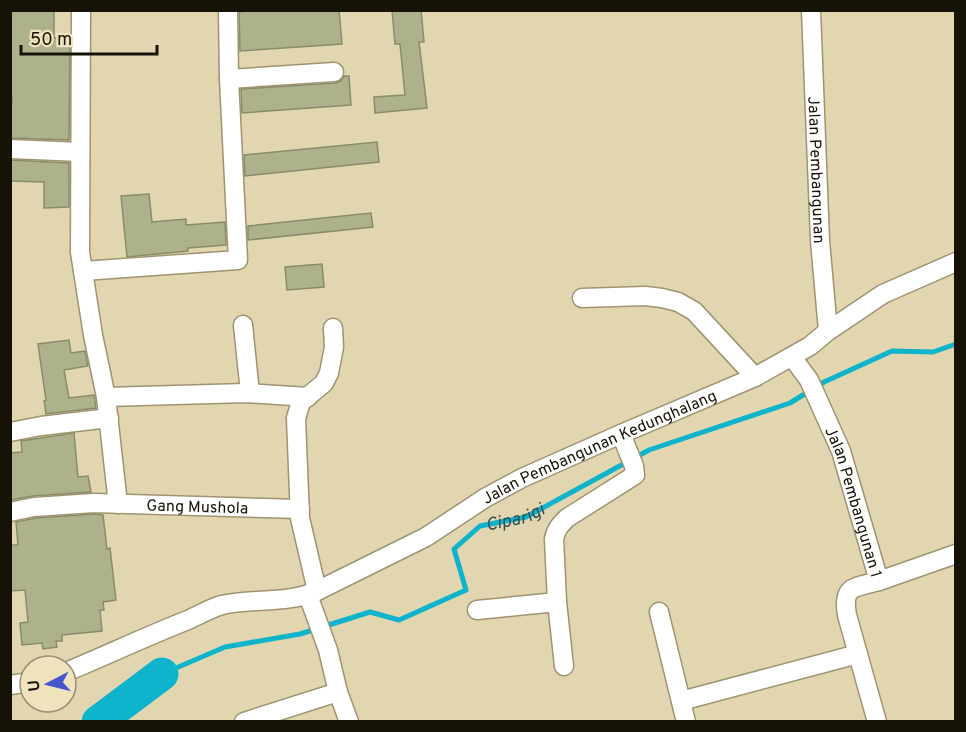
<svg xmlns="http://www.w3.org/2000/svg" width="966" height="732" font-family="Overpass,sans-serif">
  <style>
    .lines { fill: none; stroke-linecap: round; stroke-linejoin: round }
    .stream { stroke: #0eb3cc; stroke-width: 5 }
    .river { stroke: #0eb3cc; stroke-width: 33 }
    .building { fill: #adb18c; stroke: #888c68; stroke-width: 1.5 }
    .minor-casing { stroke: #9f9470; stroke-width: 21 }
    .minor { stroke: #fff; stroke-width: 18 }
    .labels { text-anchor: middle; stroke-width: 6; stroke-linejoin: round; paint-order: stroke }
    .street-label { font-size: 16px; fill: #161205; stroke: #efe3bd }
    .water-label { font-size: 18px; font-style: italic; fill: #2e4b51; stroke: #efe3bd }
  </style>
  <rect width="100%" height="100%" fill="#e2d6b0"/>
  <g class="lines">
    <path class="stream" id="s1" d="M 162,674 L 225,647 L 300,634 L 370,612 L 399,620 L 466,590 L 454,549 L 480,526 L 526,517 L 649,450 L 790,403 L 824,382 L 892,351 L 933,352 L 956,344"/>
    <path class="river" d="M 98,722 L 162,674"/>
  </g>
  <g class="building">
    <path d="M 10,10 L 54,10 L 54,38 L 70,38 L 69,140 L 10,138 L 10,104 L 12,104 L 10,70 Z"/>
    <path d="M 254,10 L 339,10 L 342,44 L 240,51 L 239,12 Z"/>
    <path d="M 392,10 L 421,10 L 424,42 L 419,42 L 427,108 L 375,113 L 374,97 L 405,95 L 400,44 L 395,44 Z"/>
    <path d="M 344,76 L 349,76 L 351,105 L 242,113 L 241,89 L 335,83 L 341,81 Z"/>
    <path d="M 377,142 L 379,162 L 245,176 L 244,155 Z"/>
    <path d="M 10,160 L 69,163 L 69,207 L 44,208 L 44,182 L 10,181 Z"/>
    <path d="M 149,194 L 152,222 L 186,219 L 186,225 L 225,222 L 226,245 L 188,248 L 188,251 L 127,257 L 121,196 Z"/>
    <path d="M 371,213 L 373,227 L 248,240 L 248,226 Z"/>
    <path d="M 322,264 L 324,287 L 287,290 L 285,267 Z"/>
    <path d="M 69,340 L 71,353 L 85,351 L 88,366 L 64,370 L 69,398 L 94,395 L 96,408 L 46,414 L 44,401 L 46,400 L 38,344 Z"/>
    <path d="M 74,433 L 78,477 L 88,476 L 91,492 L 33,496 L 10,500 L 10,453 L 22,452 L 21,441 Z"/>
    <path d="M 94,514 L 103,515 L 107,549 L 110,548 L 116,600 L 103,602 L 104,610 L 100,610 L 102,631 L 62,635 L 62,641 L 56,641 L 57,647 L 43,649 L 42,643 L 22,645 L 20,623 L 28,622 L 25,590 L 10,591 L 10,545 L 18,545 L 16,522 L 36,518 Z"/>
  </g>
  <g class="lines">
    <defs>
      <g id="minor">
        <path d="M 81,10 L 80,252 L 93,335 L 106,397 L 118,504"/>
        <path id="s2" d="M 811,10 L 820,241 L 828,331"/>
        <path d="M 229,79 L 334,72"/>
        <path d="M 10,149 L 80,152"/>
        <path d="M 83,271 L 238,260 L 229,79 L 228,10"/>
        <path d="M 582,298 L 645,296 L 662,298 L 678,302 L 694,311 L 755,377"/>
        <path d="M 243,325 L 250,393"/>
        <path id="s3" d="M 792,357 L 809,380 L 841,451 L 879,581 C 854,588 842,585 847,615 L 877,722"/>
        <path d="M 106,397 L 246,393 L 308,397"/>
        <path d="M 10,432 L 41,426 L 109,418"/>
        <path id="s4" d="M 10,512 L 34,507 L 94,503 L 300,509"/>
        <path d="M 879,581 L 956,554"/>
        <path d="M 317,591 L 300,518 L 296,418 L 301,402 L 324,383 L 329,373 L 334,347 L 333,328"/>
        <path d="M 308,595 L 328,650 L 338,692 L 349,722"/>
        <path d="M 477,610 L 557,602"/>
        <path d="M 659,612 L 686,722"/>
        <path d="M 564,666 L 557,602 L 554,539 C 556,529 560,525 567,518 L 635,475 L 634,466 L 621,434"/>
        <path id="s5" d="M 66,672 C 107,655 147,636 188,620 C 199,615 211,608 222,605 C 254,598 287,604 317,591 L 426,537 L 485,498 L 522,478 L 621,434 L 755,377 L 810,346 L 828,331 L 883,294 L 956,262"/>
        <path d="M 10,685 L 30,682"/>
        <path d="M 681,701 L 858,654"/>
        <path d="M 244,722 L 338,692"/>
      </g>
    </defs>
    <use href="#minor" class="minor-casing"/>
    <use href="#minor" class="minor"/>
  </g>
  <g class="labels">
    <g class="street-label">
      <text dy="6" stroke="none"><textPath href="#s2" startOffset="160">Jalan Pembangunan</textPath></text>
      <text dy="6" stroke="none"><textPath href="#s5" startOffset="584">Jalan Pembangunan Kedunghalang</textPath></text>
      <text dy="6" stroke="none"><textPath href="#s3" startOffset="159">Jalan Pembangunan 1</textPath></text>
      <text dy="6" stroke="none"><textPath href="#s4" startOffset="188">Gang Mushola</textPath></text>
    </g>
    <g class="water-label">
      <text dy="6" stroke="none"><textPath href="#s1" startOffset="435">Ciparigi</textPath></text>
    </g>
  </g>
  <rect width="966" height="732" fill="none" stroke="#161205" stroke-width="24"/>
  <g transform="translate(48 684) rotate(263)"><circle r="28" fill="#efe3bd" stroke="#988f73" stroke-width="1.5"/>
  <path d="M0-4.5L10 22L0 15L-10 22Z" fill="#4755ca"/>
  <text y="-9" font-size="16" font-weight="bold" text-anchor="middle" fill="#161205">U</text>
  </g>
  <path d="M21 45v9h136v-9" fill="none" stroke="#161205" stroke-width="3"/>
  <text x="30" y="45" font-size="18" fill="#161205" stroke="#efe3bd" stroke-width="4.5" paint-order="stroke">50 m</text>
</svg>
